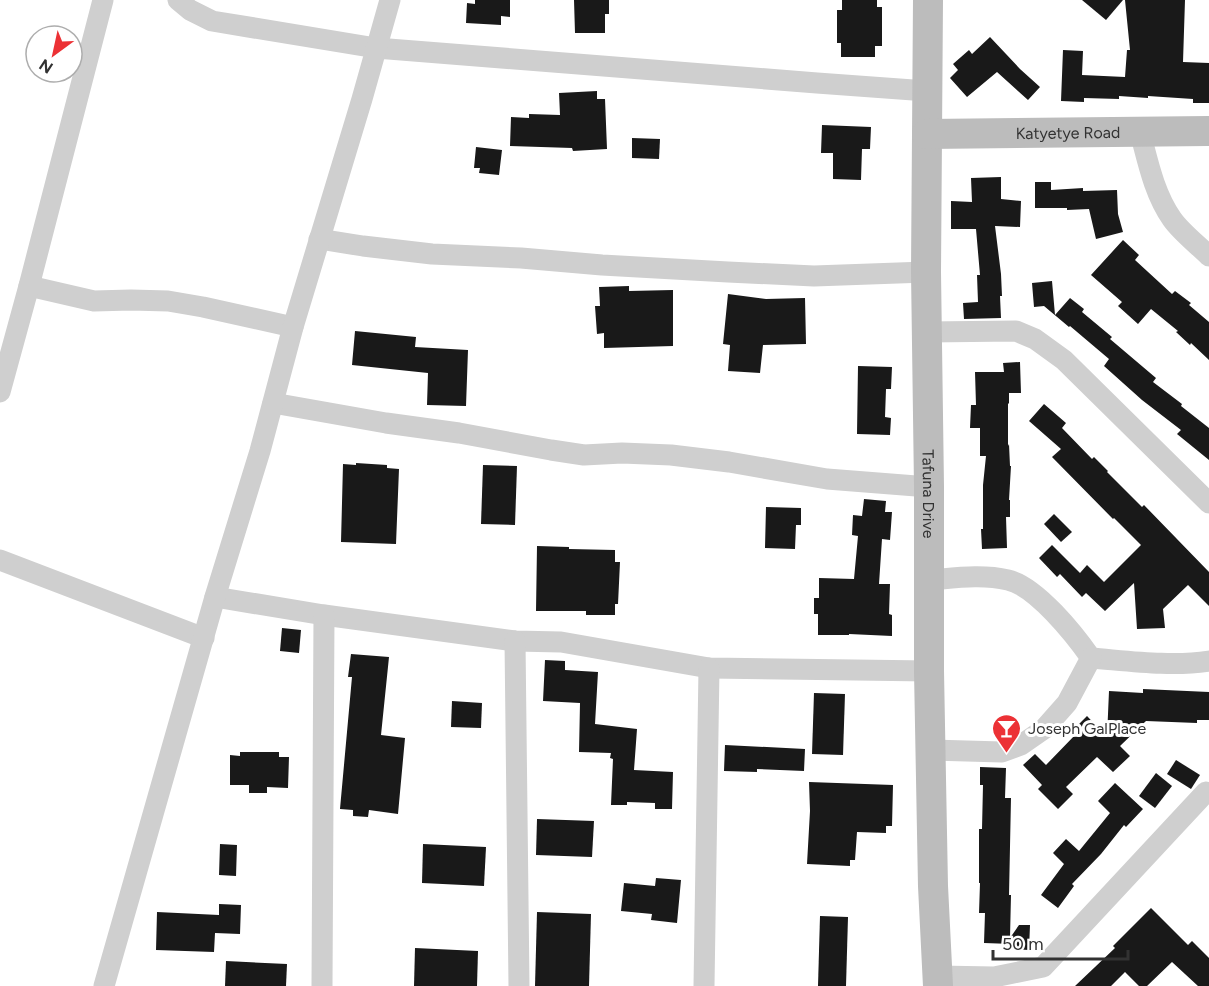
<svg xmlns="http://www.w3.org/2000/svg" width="1209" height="986" font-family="Figtree,sans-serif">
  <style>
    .building { fill: #191919 }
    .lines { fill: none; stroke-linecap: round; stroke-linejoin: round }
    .street { stroke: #cfcfcf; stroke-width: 21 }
    .secondary { stroke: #bcbcbc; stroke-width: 30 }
    .labels { text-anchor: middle; stroke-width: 6; stroke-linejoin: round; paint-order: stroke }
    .street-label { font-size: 16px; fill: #323232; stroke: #fff }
    .poi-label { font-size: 16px; fill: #323232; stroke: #fff; text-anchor: start }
  </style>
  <rect width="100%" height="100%" fill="#fff"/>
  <g class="building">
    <path d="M 475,0 L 510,0 L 510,17 L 501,16 L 501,25 L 466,23 L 467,3 L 475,4 Z"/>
    <path d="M 574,0 L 609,0 L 609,14 L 605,14 L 605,33 L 575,33 Z"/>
    <path d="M 842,0 L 877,0 L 877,7 L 882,7 L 882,46 L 875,46 L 875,57 L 841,57 L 841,43 L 837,43 L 837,10 L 842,10 Z"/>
    <path d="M 1082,0 L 1123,0 L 1106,20 Z"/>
    <path d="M 1125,0 L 1185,0 L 1183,62 L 1209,63 L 1209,103 L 1193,103 L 1193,99 L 1148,96 L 1148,98 L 1119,96 L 1119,99 L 1084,98 L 1084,102 L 1061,101 L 1063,50 L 1083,51 L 1082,75 L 1125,77 L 1127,50 L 1130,50 Z"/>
    <path d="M 990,37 L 1020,69 L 1040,87 L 1028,100 L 997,72 L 967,97 L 950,78 L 958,70 L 953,64 L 969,50 L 972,54 Z"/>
    <path d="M 597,91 L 597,99 L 605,99 L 607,149 L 573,151 L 572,148 L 510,146 L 511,117 L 529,118 L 529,114 L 560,115 L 559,93 Z"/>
    <path d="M 822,125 L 871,127 L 870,149 L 862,149 L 861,180 L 833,179 L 833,153 L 821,153 Z"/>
    <path d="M 632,138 L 660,139 L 659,159 L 632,158 Z"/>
    <path d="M 476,147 L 502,150 L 499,175 L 479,173 L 480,168 L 474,168 Z"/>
    <path d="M 1001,177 L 1001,199 L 1021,201 L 1020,227 L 995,226 L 1001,274 L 1002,296 L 1000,296 L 1001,318 L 964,319 L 963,303 L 978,302 L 977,275 L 980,275 L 976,229 L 951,229 L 951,201 L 972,202 L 971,178 Z"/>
    <path d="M 1035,182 L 1051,182 L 1051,190 L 1083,188 L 1083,191 L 1117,190 L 1118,214 L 1123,232 L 1096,239 L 1089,209 L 1067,210 L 1067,208 L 1035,208 Z"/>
    <path d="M 1123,240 L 1139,255 L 1135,260 L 1172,294 L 1175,291 L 1191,303 L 1189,305 L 1209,322 L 1209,360 L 1191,343 L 1190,345 L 1176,332 L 1178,331 L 1151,309 L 1138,324 L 1118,306 L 1122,302 L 1091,275 Z"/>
    <path d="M 1052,281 L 1055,315 L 1070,298 L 1084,309 L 1082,312 L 1112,337 L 1110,339 L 1156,378 L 1153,382 L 1182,404 L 1181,406 L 1209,428 L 1209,460 L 1177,434 L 1181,430 L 1142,400 L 1104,366 L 1109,359 L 1070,326 L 1069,327 L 1044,306 L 1034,307 L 1032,283 Z"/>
    <path d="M 629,286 L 629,291 L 673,290 L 673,346 L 604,348 L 604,333 L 597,334 L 595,306 L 600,306 L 599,287 Z"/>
    <path d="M 728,294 L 766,299 L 805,298 L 806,344 L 763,345 L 760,373 L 728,371 L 730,345 L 723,344 Z"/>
    <path d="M 355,331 L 416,337 L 415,347 L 468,350 L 466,406 L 427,405 L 428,373 L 352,365 Z"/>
    <path d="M 1020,362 L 1021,393 L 1009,393 L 1009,404 L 1008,403 L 1008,446 L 1009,444 L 1010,466 L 1011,466 L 1009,500 L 1010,500 L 1010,517 L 1006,517 L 1007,548 L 982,549 L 981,529 L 983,529 L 983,485 L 986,456 L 980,456 L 980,428 L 970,428 L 971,405 L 976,405 L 975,372 L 1004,372 L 1003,363 Z"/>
    <path d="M 858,366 L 892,367 L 891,389 L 886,389 L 885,417 L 891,418 L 890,435 L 857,434 Z"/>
    <path d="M 1044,404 L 1066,423 L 1062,428 L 1092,459 L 1094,457 L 1108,471 L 1107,472 L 1142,507 L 1144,505 L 1209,572 L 1209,606 L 1188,585 L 1163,609 L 1165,628 L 1137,629 L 1134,583 L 1105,611 L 1086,593 L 1082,597 L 1060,574 L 1057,577 L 1039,558 L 1052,545 L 1080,573 L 1087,565 L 1104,582 L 1141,545 L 1114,518 L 1113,519 L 1052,457 L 1061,449 L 1029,421 Z"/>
    <path d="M 356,463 L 387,465 L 387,468 L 399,469 L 396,544 L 341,542 L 343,464 L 356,465 Z"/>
    <path d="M 483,465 L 517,466 L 515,525 L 481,524 Z"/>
    <path d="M 864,499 L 886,501 L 885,512 L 892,512 L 890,540 L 882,539 L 879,584 L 890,584 L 889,614 L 892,615 L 892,636 L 849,634 L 849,635 L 818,635 L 818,614 L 814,614 L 814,598 L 819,598 L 819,578 L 854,579 L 858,536 L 852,535 L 853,515 L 862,516 Z"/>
    <path d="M 766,507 L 801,508 L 801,525 L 796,525 L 795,549 L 765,548 Z"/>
    <path d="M 1054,514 L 1072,532 L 1061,542 L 1044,524 Z"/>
    <path d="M 537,546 L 569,547 L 569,549 L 615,550 L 615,562 L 620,562 L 618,604 L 615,604 L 615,615 L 586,615 L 586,611 L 536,611 Z"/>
    <path d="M 282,628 L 301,630 L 299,653 L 280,651 Z"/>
    <path d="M 351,654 L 389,657 L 381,735 L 405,738 L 398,814 L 369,810 L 368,817 L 353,816 L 353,810 L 340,809 L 352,677 L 348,677 Z"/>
    <path d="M 545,660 L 565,661 L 565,670 L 598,672 L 595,724 L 637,729 L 634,770 L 673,772 L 672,809 L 655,809 L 655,803 L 627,802 L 627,805 L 611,805 L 613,759 L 610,758 L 611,753 L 579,752 L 580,703 L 543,701 Z"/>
    <path d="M 1143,689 L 1209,692 L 1209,720 L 1197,720 L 1197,723 L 1146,721 L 1120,746 L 1130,756 L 1113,772 L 1097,757 L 1066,787 L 1073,794 L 1058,809 L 1038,789 L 1042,785 L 1023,765 L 1035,754 L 1046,765 L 1076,734 L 1073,730 L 1087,716 L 1107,737 L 1109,691 L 1143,693 Z"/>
    <path d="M 814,693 L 845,694 L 843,755 L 812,754 Z"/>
    <path d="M 452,701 L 482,703 L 481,728 L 451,727 Z"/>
    <path d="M 725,745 L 805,749 L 804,771 L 757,769 L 757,772 L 724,771 Z"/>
    <path d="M 240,752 L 279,752 L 279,757 L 289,757 L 288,788 L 267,787 L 267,793 L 249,793 L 249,785 L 230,785 L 230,755 L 240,756 Z"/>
    <path d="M 1176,760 L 1200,775 L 1191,789 L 1167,774 Z"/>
    <path d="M 980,767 L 1006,768 L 1005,798 L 1011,798 L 1009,895 L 1011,895 L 1010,938 L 1019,925 L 1030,925 L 1029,950 L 1012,949 L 1012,944 L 984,943 L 985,913 L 979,913 L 980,883 L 979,883 L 979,829 L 982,829 L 983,785 L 980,785 Z"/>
    <path d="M 1156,773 L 1172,786 L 1155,808 L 1139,796 Z"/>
    <path d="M 809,782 L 893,785 L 892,826 L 886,826 L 886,833 L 857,832 L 855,860 L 850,860 L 850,866 L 807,864 L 810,811 Z"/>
    <path d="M 1115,783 L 1143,809 L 1126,827 L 1124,825 L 1101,854 L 1072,884 L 1074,886 L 1058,908 L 1041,895 L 1064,864 L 1053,853 L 1066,839 L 1079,851 L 1110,813 L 1098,801 Z"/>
    <path d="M 537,819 L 594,821 L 592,857 L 536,855 Z"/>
    <path d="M 220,844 L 237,845 L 236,876 L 219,875 Z"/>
    <path d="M 423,844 L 486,847 L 484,886 L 422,883 Z"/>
    <path d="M 656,878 L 681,880 L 677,923 L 651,920 L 652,914 L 621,911 L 624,883 L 655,886 Z"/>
    <path d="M 219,904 L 241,905 L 240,934 L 215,933 L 214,952 L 156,950 L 157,912 L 219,915 Z"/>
    <path d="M 1151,908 L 1188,945 L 1192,941 L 1209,958 L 1209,986 L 1198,986 L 1172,962 L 1147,986 L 1139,986 L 1125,972 L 1111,986 L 1075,986 L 1115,948 L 1113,946 Z"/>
    <path d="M 537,912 L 591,914 L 589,986 L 535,986 Z"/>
    <path d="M 820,916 L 848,917 L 846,986 L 818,986 Z"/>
    <path d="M 415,948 L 478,951 L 477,986 L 414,986 Z"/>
    <path d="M 226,961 L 287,964 L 286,986 L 225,986 Z"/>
  </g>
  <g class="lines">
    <g class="street">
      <path d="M 178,0 L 190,10 L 212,21 L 376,48 L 817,83 L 927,91"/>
      <path d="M 1140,132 C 1148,162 1154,193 1172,219 C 1181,232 1198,245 1209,256"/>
      <path d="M 319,239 L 363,246 L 432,254 L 521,258 L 602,265 L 728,272 L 814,276 L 926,272"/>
      <path d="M 29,286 L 94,301 L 131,300 L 168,301 L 203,307 L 293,327"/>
      <path d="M 927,332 L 1016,331 L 1035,339 L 1064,360 L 1209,503"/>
      <path d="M 0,392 L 29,286 L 103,0"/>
      <path d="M 273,403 L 386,423 L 459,433 L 551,450 L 584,455 L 622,453 L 671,455 L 729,462 L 827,479 L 929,487"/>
      <path d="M 0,560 L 204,638"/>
      <path d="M 929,580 C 955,578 982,574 1008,580 C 1036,586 1075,635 1091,658"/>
      <path d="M 215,597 L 324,615 L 515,641 L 561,642 L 709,668 L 929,671"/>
      <path d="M 515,641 L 519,986"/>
      <path d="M 1091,658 C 1129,661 1172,667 1209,661"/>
      <path d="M 931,750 L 1002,752 L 1021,745 L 1044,729 L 1067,703 L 1091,658"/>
      <path d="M 938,976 L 994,977 L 1043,967 L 1206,792"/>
      <path d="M 104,986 L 215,597 L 260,451 L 293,327 L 362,99 L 390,0"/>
      <path d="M 322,986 L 324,615"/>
      <path d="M 704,986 L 709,668"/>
    </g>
    <g class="secondary">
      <path id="s1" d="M 928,0 L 926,272 L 929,487 L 929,671 L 933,886 L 938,986"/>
      <path id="s2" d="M 927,134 L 1209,131"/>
    </g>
  </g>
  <defs>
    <symbol id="bar-pin" viewBox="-11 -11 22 30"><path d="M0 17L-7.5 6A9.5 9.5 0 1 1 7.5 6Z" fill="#ec3135" stroke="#fff"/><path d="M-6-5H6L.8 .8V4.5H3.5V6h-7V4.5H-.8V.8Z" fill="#fff"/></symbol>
  </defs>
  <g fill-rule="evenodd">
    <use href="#bar-pin" x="990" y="712" width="33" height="45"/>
  </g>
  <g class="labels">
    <g class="street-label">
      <text dy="6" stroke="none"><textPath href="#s2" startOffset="141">Katyetye Road</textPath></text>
      <text dy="6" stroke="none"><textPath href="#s1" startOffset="494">Tafuna Drive</textPath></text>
    </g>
    <g class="poi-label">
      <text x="1028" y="734">Joseph GalPlace</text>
    </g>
  </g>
  <g transform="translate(54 54) rotate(213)"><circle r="28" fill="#ffffff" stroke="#adadad" stroke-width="1.5"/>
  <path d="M0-4.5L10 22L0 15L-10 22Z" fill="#ec3135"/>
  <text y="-9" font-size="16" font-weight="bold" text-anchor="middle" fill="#323232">N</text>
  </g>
  <path d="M993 950v9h135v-9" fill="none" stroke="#323232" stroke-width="3"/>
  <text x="1002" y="950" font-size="18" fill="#323232" stroke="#ffffff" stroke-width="4.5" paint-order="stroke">50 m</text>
</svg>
